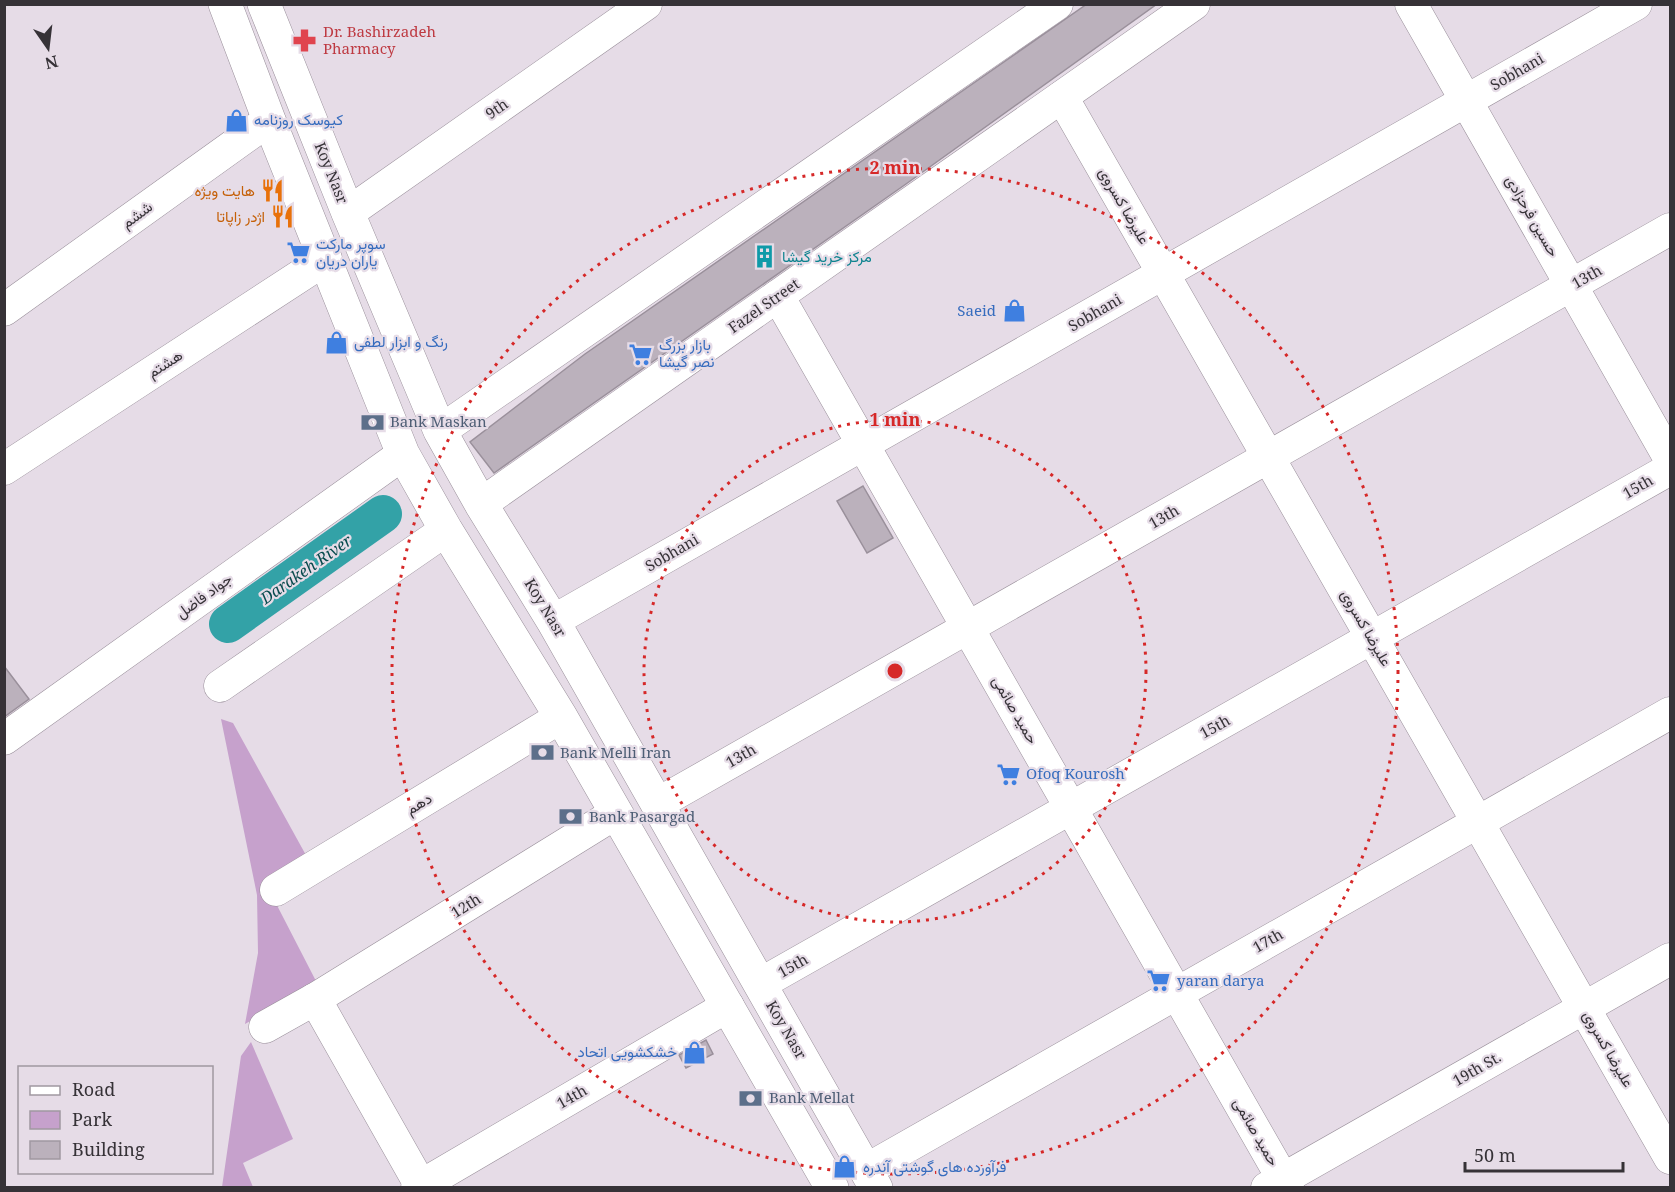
<svg xmlns="http://www.w3.org/2000/svg" width="1675" height="1192" font-family="'Noto Serif',Vazirmatn,serif">
  <style>
    .green { fill: #c6a1cc }
    .lines { fill: none; stroke-linecap: round; stroke-linejoin: round }
    .river { stroke: #33a2a7; stroke-width: 38 }
    .building { fill: #bbb1bc; stroke: #9a909b; stroke-width: 1.5 }
    .minor-casing { stroke: #9a909b; stroke-width: 33 }
    .major-casing { stroke: #9a909b; stroke-width: 34 }
    .minor { stroke: #fff; stroke-width: 32 }
    .major { stroke: #fff; stroke-width: 33 }
    .ring { fill: none; stroke: #d62828; stroke-width: 3; stroke-dasharray: 3 6 }
    .labels { text-anchor: middle; stroke-width: 4.5; stroke-linejoin: round; paint-order: stroke }
    .health-label { font-size: 15px; fill: #be3a42; stroke: #e6dce7; text-anchor: start }
    .street-label { font-size: 15px; fill: #363237; stroke: #e6dce7 }
    .shop-label { font-size: 15px; fill: #366cbe; stroke: #e6dce7; text-anchor: start }
    .food-label { font-size: 15px; fill: #c56008; stroke: #e6dce7; text-anchor: end }
    .culture-label { font-size: 15px; fill: #0d838f; stroke: #e6dce7; text-anchor: start }
    .service-label { font-size: 15px; fill: #4e5e75; stroke: #e6dce7; text-anchor: start }
    .water-label { font-size: 16px; font-style: italic; fill: #074a4d; stroke: #e6dce7 }
    .centre { fill: #d62828; stroke: #e6dce7; stroke-width: 3 }
    .ring-label { font-size: 18px; text-anchor: middle; font-weight: bold; fill: #d62828; stroke: #e6dce7; stroke-width: 4.5; stroke-linejoin: round; paint-order: stroke }
  </style>
  <rect width="100%" height="100%" fill="#e6dce7"/>
  <g class="green">
    <path d="M 221,719 L 233,723 L 307,857 L 266,884 L 317,983 L 245,1024 L 258,953 L 257,895 Z"/>
    <path d="M 251,1042 L 293,1139 L 243,1163 L 253,1187 L 222,1187 L 241,1056 Z"/>
  </g>
  <g class="lines">
    <path class="river" d="M 228,624 L 383,514"/>
  </g>
  <g class="building">
    <path d="M 1087,4 L 1157,4 L 906,184 L 494,473 L 470,442 L 585,354 Z"/>
    <path d="M 863,486 L 893,538 L 867,553 L 837,501 Z"/>
    <path d="M 4,666 L 29,699 L 4,717 Z"/>
    <path d="M 706,1040 L 713,1054 L 686,1068 L 679,1055 Z"/>
  </g>
  <g class="lines">
    <defs>
      <g id="minor">
        <path d="M 1411,4 L 1670,459"/>
        <path d="M 1062,97 L 1670,1158"/>
        <path d="M 348,213 L 646,4"/>
        <path d="M 778,296 L 1288,1188"/>
        <path d="M 4,310 L 269,120"/>
        <path d="M 440,431 L 1057,4"/>
        <path d="M 4,469 L 326,259"/>
        <path d="M 481,504 L 1194,4"/>
        <path d="M 553,621 L 1636,4"/>
        <path d="M 220,686 L 446,530"/>
        <path d="M 4,739 L 403,454"/>
        <path d="M 657,804 L 1670,229"/>
        <path d="M 276,890 L 561,717"/>
        <path d="M 760,984 L 1670,469"/>
        <path d="M 315,999 L 422,1188"/>
        <path d="M 265,1027 L 315,999 L 616,813"/>
        <path d="M 866,1170 L 1670,713"/>
        <path d="M 417,1188 L 728,1006"/>
        <path d="M 1267,1188 L 1670,959"/>
      </g>
      <g id="major">
        <path d="M 225,4 L 269,120 L 403,454 L 446,530 L 561,717 L 832,1188"/>
        <path d="M 264,4 L 348,213 L 440,431 L 481,504 L 553,621 L 876,1188"/>
      </g>
    </defs>
    <use href="#minor" class="minor-casing"/>
    <use href="#major" class="major-casing"/>
    <use href="#minor" class="minor"/>
    <use href="#major" class="major"/>
  </g>
  <g class="ring">
    <circle cx="895" cy="671" r="251"/>
    <circle cx="895" cy="671" r="503"/>
  </g>
  <defs>
    <symbol id="pharmacy-bare" viewBox="-9 -9 18 18"><path d="M-2-6h4v4h4v4h-4v4h-4v-4h-4v-4h4Z" fill="#e0444e" stroke="#e6dce7" stroke-width="2.5" paint-order="stroke"/></symbol>
    <symbol id="shop-bare" viewBox="-9 -9 18 18"><path d="M-5-2.5h2.3a2.7 3.5 0 0 1 5.4 0H5L5.5 6h-11ZM-1.5-2.5h3a1.5 2.3 0 0 0-3 0Z" fill="#3f7fe0" stroke="#e6dce7" stroke-width="2.5" paint-order="stroke"/></symbol>
    <symbol id="restaurant-bare" viewBox="-9 -9 18 18"><path d="M-5-6h1v4h1v-4h1v4h1v-4h1v5L-1.5 .5V6h-2V.5L-5-1ZM5-6V6H3V1.5H1.5Q1.5-4 5-6Z" fill="#e8710a" stroke="#e6dce7" stroke-width="2.5" paint-order="stroke"/></symbol>
    <symbol id="supermarket-bare" viewBox="-9 -9 18 18"><path d="M-6-5.5h2.5l.6 2H6L4.5 2H-2.5L-4.4-4H-6ZM-1.5 3.2a1.3 1.3 0 1 0 .1 0ZM3 3.2a1.3 1.3 0 1 0 .1 0Z" fill="#3f7fe0" stroke="#e6dce7" stroke-width="2.5" paint-order="stroke"/></symbol>
    <symbol id="building-bare" viewBox="-9 -9 18 18"><path d="M-4-6H4V6H1V3H-1V6H-4ZM-2.5-4.3h1.7v1.8h-1.7ZM.8-4.3h1.7v1.8H.8ZM-2.5-1h1.7V.8h-1.7ZM.8-1h1.7V.8H.8Z" fill="#0f9aa8" stroke="#e6dce7" stroke-width="2.5" paint-order="stroke"/></symbol>
    <symbol id="bank-bare" viewBox="-9 -9 18 18"><path d="M-6-4H6V4H-6ZM0-2.3a2.3 2.3 0 1 0 0 4.6a2.3 2.3 0 1 0 0-4.6Z" fill="#5c6f8a" stroke="#e6dce7" stroke-width="2.5" paint-order="stroke"/></symbol>
  </defs>
  <g fill-rule="evenodd">
    <use href="#pharmacy-bare" x="288" y="24" width="33" height="33"/>
    <use href="#shop-bare" x="220" y="104" width="33" height="33"/>
    <use href="#restaurant-bare" x="256" y="174" width="33" height="33"/>
    <use href="#restaurant-bare" x="266" y="200" width="33" height="33"/>
    <use href="#supermarket-bare" x="282" y="236" width="33" height="33"/>
    <use href="#building-bare" x="748" y="240" width="33" height="33"/>
    <use href="#shop-bare" x="998" y="294" width="33" height="33"/>
    <use href="#shop-bare" x="320" y="326" width="33" height="33"/>
    <use href="#supermarket-bare" x="624" y="338" width="33" height="33"/>
    <use href="#bank-bare" x="356" y="406" width="33" height="33"/>
    <use href="#bank-bare" x="526" y="736" width="33" height="33"/>
    <use href="#supermarket-bare" x="992" y="758" width="33" height="33"/>
    <use href="#bank-bare" x="554" y="800" width="33" height="33"/>
    <use href="#supermarket-bare" x="1142" y="964" width="33" height="33"/>
    <use href="#shop-bare" x="678" y="1036" width="33" height="33"/>
    <use href="#bank-bare" x="734" y="1082" width="33" height="33"/>
    <use href="#shop-bare" x="828" y="1150" width="33" height="33"/>
  </g>
  <g class="labels">
    <g class="health-label">
      <text x="323" y="37">Dr. Bashirzadeh<tspan x="323" dy="17">Pharmacy</tspan></text>
    </g>
    <g class="street-label">
      <text transform="translate(1517 72) rotate(-30)" y="5">Sobhani</text>
      <text transform="translate(497 109) rotate(-35)" y="5">9th</text>
      <text transform="translate(331 173) rotate(68)" y="5">Koy Nasr</text>
      <text transform="translate(1124 206) rotate(60)" y="5">علیرضا کسروی</text>
      <text transform="translate(137 215) rotate(-36)" y="5">ششم</text>
      <text transform="translate(1532 216) rotate(60)" y="5">حسین فرحزادی</text>
      <text transform="translate(1587 277) rotate(-30)" y="5">13th</text>
      <text transform="translate(764 306) rotate(-35)" y="5">Fazel Street</text>
      <text transform="translate(1095 313) rotate(-30)" y="5">Sobhani</text>
      <text transform="translate(165 364) rotate(-33)" y="5">هشتم</text>
      <text transform="translate(1638 487) rotate(-30)" y="5">15th</text>
      <text transform="translate(1164 517) rotate(-30)" y="5">13th</text>
      <text transform="translate(672 553) rotate(-30)" y="5">Sobhani</text>
      <text transform="translate(204 596) rotate(-36)" y="5">جواد فاضل</text>
      <text transform="translate(545 608) rotate(59)" y="5">Koy Nasr</text>
      <text transform="translate(1366 628) rotate(60)" y="5">علیرضا کسروی</text>
      <text transform="translate(1015 710) rotate(60)" y="5">حمید صائمی</text>
      <text transform="translate(1215 727) rotate(-29)" y="5">15th</text>
      <text transform="translate(741 756) rotate(-30)" y="5">13th</text>
      <text transform="translate(419 804) rotate(-31)" y="5">دهم</text>
      <text transform="translate(466 906) rotate(-32)" y="5">12th</text>
      <text transform="translate(1268 941) rotate(-30)" y="5">17th</text>
      <text transform="translate(793 966) rotate(-30)" y="5">15th</text>
      <text transform="translate(786 1030) rotate(60)" y="5">Koy Nasr</text>
      <text transform="translate(1608 1049) rotate(60)" y="5">علیرضا کسروی</text>
      <text transform="translate(1477 1069) rotate(-30)" y="5">19th St.</text>
      <text transform="translate(572 1097) rotate(-30)" y="5">14th</text>
      <text transform="translate(1256 1132) rotate(60)" y="5">حمید صائمی</text>
    </g>
    <g class="shop-label">
      <text x="254" y="125">کیوسک روزنامه</text>
      <text x="316" y="249">سوپر مارکت<tspan x="316" dy="17">یاران دریان</tspan></text>
      <text x="996" y="316" text-anchor="end">Saeid</text>
      <text x="354" y="347">رنگ و ابزار لطفی</text>
      <text x="659" y="350">بازار بزرگ<tspan x="659" dy="17">نصر گیشا</tspan></text>
      <text x="1026" y="779">Ofoq Kourosh</text>
      <text x="1177" y="986">yaran darya</text>
      <text x="677" y="1057" text-anchor="end">خشکشویی اتحاد</text>
      <text x="863" y="1172">فرآورده های گوشتی آندره</text>
    </g>
    <g class="food-label">
      <text x="255" y="196">هایت ویژه</text>
      <text x="265" y="222">اژدر زاپاتا</text>
    </g>
    <g class="culture-label">
      <text x="782" y="262">مرکز خرید گیشا</text>
    </g>
    <g class="service-label">
      <text x="390" y="427">Bank Maskan</text>
      <text x="560" y="758">Bank Melli Iran</text>
      <text x="589" y="822">Bank Pasargad</text>
      <text x="769" y="1103">Bank Mellat</text>
    </g>
    <g class="water-label">
      <text transform="translate(306 569) rotate(-35)" y="6">Darakeh River</text>
    </g>
  </g>
  <circle cx="895" cy="671" r="9" class="centre"/>
  <g class="ring-label">
    <text x="895" y="174">2 min</text>
    <text x="895" y="426">1 min</text>
  </g>
  <rect width="1675" height="1192" fill="none" stroke="#363237" stroke-width="12"/>
  <rect x="18" y="1066" width="195" height="108" fill="#e6dce7" stroke="#a098a1" stroke-width="1.5"/>
  <rect x="30" y="1086" width="30" height="9" fill="#ffffff" stroke="#a098a1" stroke-width="1.5"/>
  <text x="72" y="1096" font-size="18" fill="#363237">Road</text>
  <rect x="30" y="1111" width="30" height="18" fill="#c6a1cc" stroke="#a098a1" stroke-width="1.5"/>
  <text x="72" y="1126" font-size="18" fill="#363237">Park</text>
  <rect x="30" y="1141" width="30" height="18" fill="#bbb1bc" stroke="#a098a1" stroke-width="1.5"/>
  <text x="72" y="1156" font-size="18" fill="#363237">Building</text>
  <g transform="translate(48 48) rotate(166)" stroke="#e6dce7" stroke-width="4.5" paint-order="stroke">
  <path d="M0-4.5L10 22L0 15L-10 22Z" fill="#363237"/>
  <text y="-9" font-size="16" font-weight="bold" text-anchor="middle" fill="#363237">N</text>
  </g>
  <path d="M1465 1162v9h158v-9" fill="none" stroke="#363237" stroke-width="3"/>
  <text x="1474" y="1162" font-size="18" fill="#363237" stroke="#e6dce7" stroke-width="4.5" paint-order="stroke">50 m</text>
</svg>
